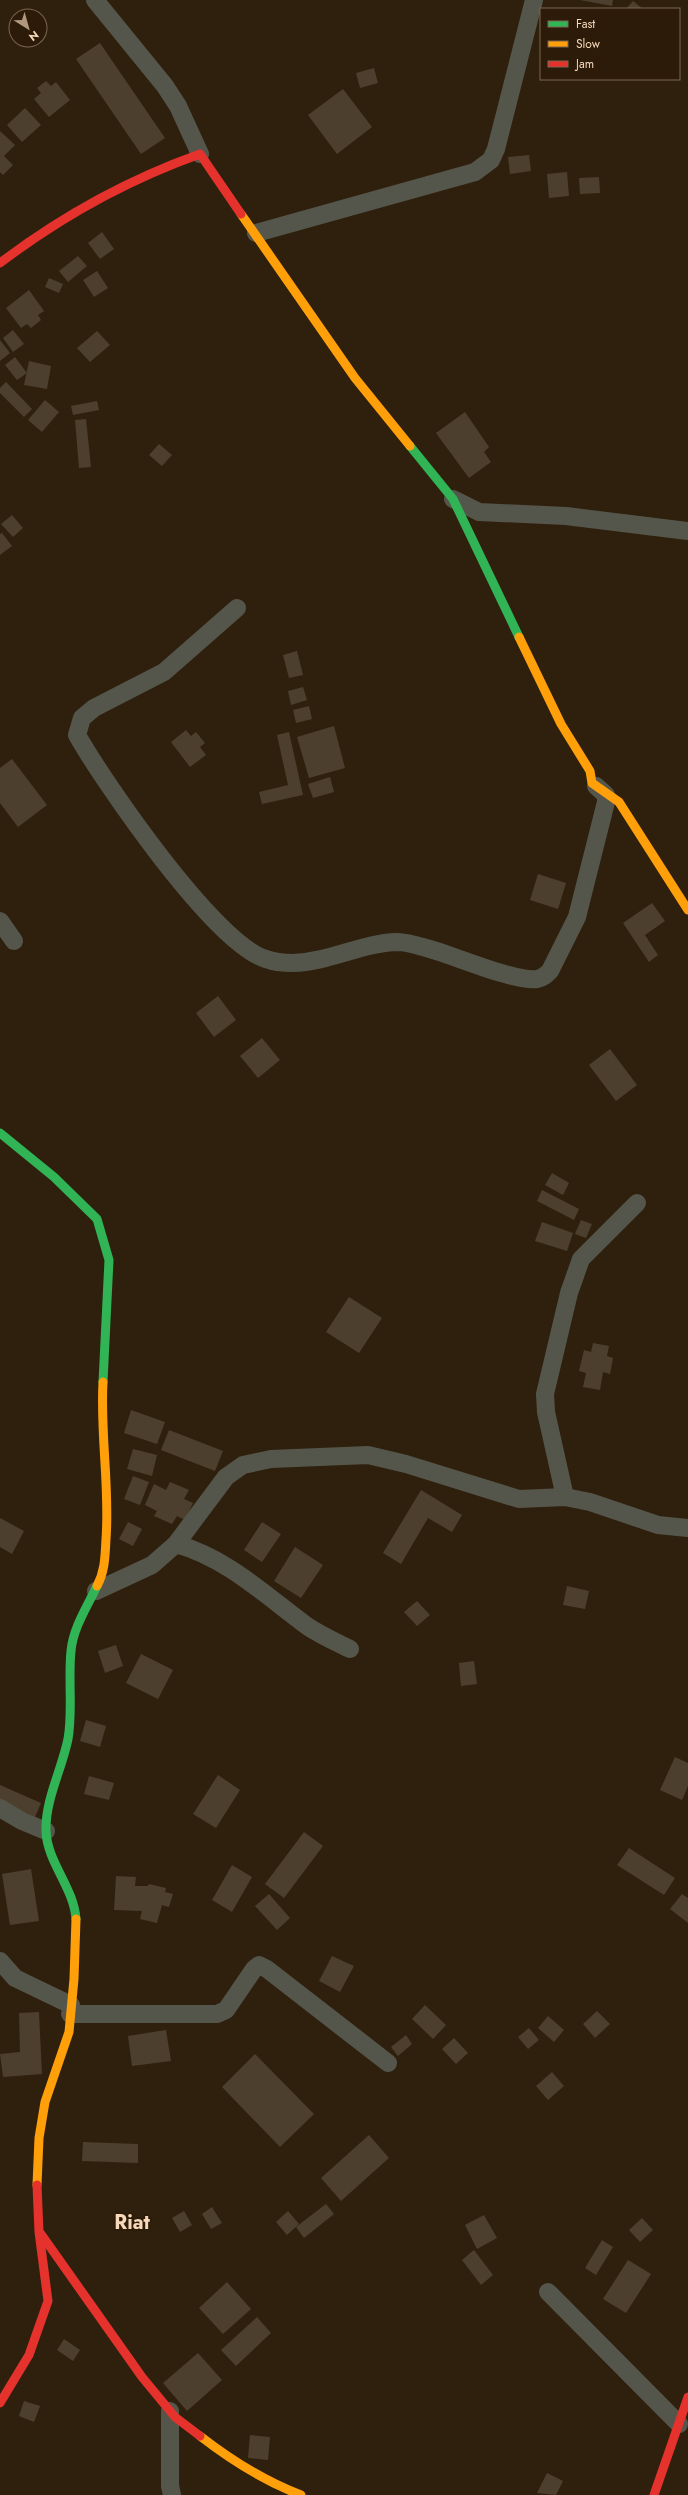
<svg xmlns="http://www.w3.org/2000/svg" width="688" height="2495" font-family="Jost,sans-serif">
  <style>
    .building { fill: #4c3f2d }
    .lines { fill: none; stroke-linecap: round; stroke-linejoin: round }
    .street { stroke: #55564b; stroke-width: 18 }
    .fast { stroke: #30b455; stroke-width: 9 }
    .slow { stroke: #ff9f0a; stroke-width: 9 }
    .jam { stroke: #e5322d; stroke-width: 9 }
    .labels { text-anchor: middle; stroke-width: 3.5; stroke-linejoin: round; paint-order: stroke }
    .district-label { font-size: 20px; font-weight: bold; fill: #f6d8bb; stroke: #2c1b08 }
  </style>
  <rect width="100%" height="100%" fill="#2f200e"/>
  <g class="building">
    <path d="M 580,0 L 613,0 L 612,6 Z"/>
    <path d="M 633,1 L 643,9 L 626,9 Z"/>
    <path d="M 100,43 L 165,138 L 141,154 L 76,59 Z"/>
    <path d="M 374,68 L 378,83 L 360,88 L 356,73 Z"/>
    <path d="M 46,81 L 51,86 L 56,82 L 70,100 L 49,117 L 34,99 L 41,93 L 37,88 Z"/>
    <path d="M 343,89 L 372,127 L 337,154 L 308,115 Z"/>
    <path d="M 25,108 L 41,125 L 22,142 L 7,125 Z"/>
    <path d="M 0,131 L 15,145 L 4,156 L 13,165 L 3,175 L 0,172 Z"/>
    <path d="M 529,155 L 531,171 L 510,174 L 508,157 Z"/>
    <path d="M 567,172 L 569,196 L 549,198 L 547,174 Z"/>
    <path d="M 599,177 L 600,193 L 580,194 L 579,178 Z"/>
    <path d="M 102,232 L 114,249 L 100,259 L 88,243 Z"/>
    <path d="M 78,256 L 87,266 L 68,282 L 59,271 Z"/>
    <path d="M 97,271 L 108,288 L 94,297 L 83,280 Z"/>
    <path d="M 49,278 L 63,284 L 59,293 L 45,287 Z"/>
    <path d="M 29,290 L 44,311 L 38,315 L 41,320 L 31,328 L 27,324 L 21,328 L 6,308 Z"/>
    <path d="M 13,330 L 24,344 L 13,352 L 3,338 Z"/>
    <path d="M 97,331 L 110,345 L 90,362 L 77,348 Z"/>
    <path d="M 0,340 L 10,353 L 0,361 Z"/>
    <path d="M 15,357 L 27,373 L 17,380 L 5,365 Z"/>
    <path d="M 29,361 L 51,366 L 47,389 L 24,385 Z"/>
    <path d="M 6,382 L 32,409 L 24,417 L 0,393 L 0,388 Z"/>
    <path d="M 45,400 L 59,412 L 42,432 L 28,420 Z"/>
    <path d="M 97,401 L 99,410 L 73,415 L 71,406 Z"/>
    <path d="M 465,412 L 489,447 L 484,452 L 491,462 L 469,478 L 436,433 Z"/>
    <path d="M 86,419 L 91,467 L 79,468 L 75,420 Z"/>
    <path d="M 159,444 L 172,455 L 162,466 L 149,455 Z"/>
    <path d="M 12,515 L 23,528 L 13,537 L 1,524 Z"/>
    <path d="M 2,533 L 12,546 L 0,555 L 0,534 Z"/>
    <path d="M 297,651 L 303,675 L 289,678 L 283,655 Z"/>
    <path d="M 303,687 L 307,700 L 291,705 L 288,691 Z"/>
    <path d="M 309,706 L 312,719 L 296,723 L 293,710 Z"/>
    <path d="M 334,726 L 345,768 L 309,778 L 297,737 Z"/>
    <path d="M 186,730 L 191,736 L 196,732 L 205,743 L 200,747 L 206,755 L 190,767 L 171,742 Z"/>
    <path d="M 289,732 L 303,795 L 262,804 L 259,792 L 288,785 L 277,735 Z"/>
    <path d="M 12,759 L 47,805 L 18,827 L 0,803 L 0,768 Z"/>
    <path d="M 330,777 L 334,792 L 313,798 L 308,784 Z"/>
    <path d="M 538,874 L 566,883 L 558,909 L 530,900 Z"/>
    <path d="M 652,903 L 665,921 L 645,935 L 658,955 L 649,962 L 623,923 Z"/>
    <path d="M 218,996 L 236,1020 L 214,1037 L 196,1013 Z"/>
    <path d="M 262,1038 L 280,1060 L 258,1078 L 240,1056 Z"/>
    <path d="M 610,1049 L 637,1085 L 616,1101 L 589,1065 Z"/>
    <path d="M 552,1173 L 569,1183 L 563,1195 L 545,1185 Z"/>
    <path d="M 542,1190 L 579,1209 L 574,1220 L 537,1201 Z"/>
    <path d="M 581,1220 L 592,1224 L 586,1238 L 575,1234 Z"/>
    <path d="M 542,1222 L 573,1233 L 567,1251 L 535,1241 Z"/>
    <path d="M 349,1297 L 382,1318 L 359,1353 L 326,1332 Z"/>
    <path d="M 593,1343 L 609,1346 L 607,1356 L 613,1358 L 610,1374 L 603,1372 L 600,1390 L 583,1387 L 586,1373 L 579,1371 L 584,1350 L 591,1352 Z"/>
    <path d="M 131,1410 L 165,1422 L 157,1444 L 124,1433 Z"/>
    <path d="M 169,1430 L 223,1451 L 215,1471 L 161,1450 Z"/>
    <path d="M 133,1449 L 157,1455 L 152,1476 L 127,1469 Z"/>
    <path d="M 133,1476 L 149,1482 L 140,1505 L 124,1499 Z"/>
    <path d="M 170,1482 L 189,1490 L 184,1499 L 193,1503 L 185,1520 L 177,1516 L 172,1524 L 154,1516 L 157,1511 L 145,1505 L 154,1484 L 166,1490 Z"/>
    <path d="M 421,1490 L 462,1515 L 452,1532 L 428,1518 L 401,1564 L 383,1553 Z"/>
    <path d="M 0,1518 L 24,1531 L 12,1554 L 0,1547 Z"/>
    <path d="M 128,1522 L 142,1529 L 133,1546 L 119,1539 Z"/>
    <path d="M 262,1522 L 281,1534 L 262,1562 L 244,1550 Z"/>
    <path d="M 295,1547 L 323,1565 L 301,1598 L 274,1581 Z"/>
    <path d="M 567,1586 L 589,1591 L 585,1609 L 563,1605 Z"/>
    <path d="M 417,1601 L 430,1615 L 417,1626 L 404,1612 Z"/>
    <path d="M 116,1645 L 123,1666 L 105,1673 L 98,1651 Z"/>
    <path d="M 141,1654 L 173,1670 L 158,1699 L 126,1683 Z"/>
    <path d="M 474,1661 L 477,1684 L 461,1686 L 459,1663 Z"/>
    <path d="M 86,1720 L 106,1726 L 100,1747 L 80,1741 Z"/>
    <path d="M 675,1757 L 688,1763 L 688,1786 L 682,1800 L 660,1790 Z"/>
    <path d="M 218,1775 L 240,1790 L 216,1828 L 193,1814 Z"/>
    <path d="M 89,1776 L 114,1783 L 109,1800 L 84,1794 Z"/>
    <path d="M 0,1785 L 41,1803 L 35,1817 L 0,1801 Z"/>
    <path d="M 304,1832 L 323,1846 L 284,1898 L 265,1884 Z"/>
    <path d="M 629,1848 L 675,1878 L 664,1895 L 617,1865 Z"/>
    <path d="M 232,1865 L 252,1877 L 232,1912 L 212,1900 Z"/>
    <path d="M 31,1869 L 39,1921 L 10,1925 L 2,1874 Z"/>
    <path d="M 116,1876 L 136,1877 L 135,1886 L 148,1886 L 149,1884 L 166,1888 L 165,1892 L 173,1894 L 169,1907 L 162,1905 L 157,1923 L 140,1919 L 142,1911 L 114,1910 Z"/>
    <path d="M 269,1894 L 290,1918 L 277,1930 L 255,1906 Z"/>
    <path d="M 682,1894 L 688,1898 L 688,1923 L 670,1909 Z"/>
    <path d="M 332,1956 L 354,1966 L 340,1992 L 319,1981 Z"/>
    <path d="M 425,2005 L 446,2025 L 433,2039 L 412,2019 Z"/>
    <path d="M 597,2011 L 610,2024 L 595,2038 L 583,2024 Z"/>
    <path d="M 39,2012 L 42,2074 L 3,2077 L 0,2054 L 20,2052 L 19,2013 Z"/>
    <path d="M 548,2016 L 564,2030 L 554,2042 L 538,2028 Z"/>
    <path d="M 529,2028 L 539,2040 L 528,2049 L 518,2037 Z"/>
    <path d="M 166,2030 L 171,2061 L 132,2066 L 128,2036 Z"/>
    <path d="M 406,2035 L 412,2044 L 398,2056 L 391,2047 Z"/>
    <path d="M 454,2038 L 468,2053 L 456,2064 L 442,2049 Z"/>
    <path d="M 255,2054 L 314,2114 L 280,2147 L 222,2087 Z"/>
    <path d="M 552,2072 L 564,2086 L 548,2100 L 536,2086 Z"/>
    <path d="M 369,2135 L 389,2158 L 341,2201 L 321,2178 Z"/>
    <path d="M 83,2142 L 138,2144 L 138,2163 L 82,2161 Z"/>
    <path d="M 326,2204 L 334,2214 L 304,2238 L 296,2227 Z"/>
    <path d="M 212,2207 L 222,2223 L 211,2229 L 202,2214 Z"/>
    <path d="M 184,2211 L 192,2225 L 180,2232 L 172,2218 Z"/>
    <path d="M 288,2211 L 299,2224 L 287,2235 L 276,2222 Z"/>
    <path d="M 484,2215 L 497,2238 L 477,2249 L 465,2225 Z"/>
    <path d="M 642,2218 L 653,2230 L 640,2242 L 629,2230 Z"/>
    <path d="M 602,2240 L 613,2247 L 596,2275 L 585,2268 Z"/>
    <path d="M 474,2250 L 493,2275 L 481,2285 L 462,2260 Z"/>
    <path d="M 628,2260 L 651,2274 L 626,2313 L 603,2299 Z"/>
    <path d="M 227,2282 L 251,2309 L 223,2334 L 199,2308 Z"/>
    <path d="M 257,2317 L 271,2333 L 236,2366 L 221,2350 Z"/>
    <path d="M 64,2339 L 80,2350 L 73,2361 L 57,2350 Z"/>
    <path d="M 198,2353 L 222,2380 L 187,2411 L 163,2383 Z"/>
    <path d="M 24,2401 L 40,2406 L 34,2422 L 19,2416 Z"/>
    <path d="M 250,2435 L 270,2437 L 268,2460 L 248,2458 Z"/>
    <path d="M 547,2473 L 563,2481 L 556,2495 L 537,2493 Z"/>
  </g>
  <g class="lines">
    <g class="street">
      <path d="M 95,0 L 165,86 L 178,106 L 200,154"/>
      <path d="M 256,233 L 475,172 L 491,160 L 496,149 L 534,0"/>
      <path d="M 453,499 L 479,512 L 566,516 L 688,531"/>
      <path d="M 237,608 L 164,672 L 94,708 L 82,718 L 77,735 C 105,784 215,944 266,959 C 274,962 286,963 293,963 C 329,962 362,943 397,942 C 409,942 422,947 433,950 C 457,957 516,982 537,979 C 543,978 546,975 550,971 L 577,917 L 606,802 L 606,795 L 596,786"/>
      <path d="M 0,921 L 14,941"/>
      <path d="M 565,1497 L 546,1412 L 545,1394 L 569,1293 L 581,1259 L 637,1203"/>
      <path d="M 176,1544 C 227,1558 265,1595 307,1626 C 320,1635 336,1642 350,1649"/>
      <path d="M 96,1591 L 152,1565 L 176,1544 L 226,1477 L 243,1465 L 271,1459 L 368,1455 L 406,1464 L 519,1499 L 565,1497 L 590,1502 L 658,1525 L 688,1528"/>
      <path d="M 0,1808 L 22,1821 L 46,1831"/>
      <path d="M 0,1961 L 15,1978 L 71,2005"/>
      <path d="M 70,2014 L 217,2014 L 226,2010 L 254,1969 L 259,1965 L 267,1969 L 388,2063"/>
      <path d="M 548,2292 L 679,2424"/>
      <path d="M 170,2411 L 170,2486 L 172,2495"/>
    </g>
    <g class="fast">
      <path d="M 410,446 L 453,499 L 519,637"/>
      <path d="M 0,1133 L 54,1177 L 97,1219 L 109,1260 L 103,1382"/>
      <path d="M 76,1919 C 74,1888 47,1862 46,1831 C 45,1800 62,1769 68,1739 C 73,1711 68,1680 71,1651 C 73,1628 87,1607 97,1586"/>
    </g>
    <g class="slow">
      <path d="M 241,214 L 355,378 L 410,446"/>
      <path d="M 519,637 L 561,724 L 590,771 L 592,783 L 619,802 L 688,910"/>
      <path d="M 97,1586 C 105,1571 105,1557 106,1539 C 110,1487 100,1435 103,1382"/>
      <path d="M 37,2185 L 39,2138 L 45,2102 L 69,2032 L 74,1979 L 76,1919"/>
      <path d="M 200,2436 C 231,2460 264,2481 301,2495"/>
    </g>
    <g class="jam">
      <path d="M 0,263 C 62,216 127,180 200,154 L 241,214"/>
      <path d="M 41,2234 L 142,2377 L 175,2417 L 200,2436"/>
      <path d="M 0,2403 L 29,2355 L 48,2301 L 39,2232 L 37,2185"/>
      <path d="M 654,2495 L 688,2397"/>
    </g>
  </g>
  <g class="labels">
    <g class="district-label">
      <text x="132" y="2229">Riat</text>
    </g>
  </g>
  <rect x="540" y="8" width="140" height="72" fill="#2c1b08" stroke="#7d6750"/>
  <rect x="548" y="21" width="20" height="6" fill="#30b455" stroke="#7d6750"/>
  <text x="576" y="28" font-size="12" fill="#f6d8bb">Fast</text>
  <rect x="548" y="41" width="20" height="6" fill="#ff9f0a" stroke="#7d6750"/>
  <text x="576" y="48" font-size="12" fill="#f6d8bb">Slow</text>
  <rect x="548" y="61" width="20" height="6" fill="#e5322d" stroke="#7d6750"/>
  <text x="576" y="68" font-size="12" fill="#f6d8bb">Jam</text>
  <g transform="translate(28 28) rotate(143)"><circle r="19" fill="#2c1b08" stroke="#7d6750"/>
  <path d="M0-3L7 15L0 10L-7 15Z" fill="#b0987e"/>
  <text y="-6" font-size="11" font-weight="bold" text-anchor="middle" fill="#f6d8bb">N</text>
  </g>
</svg>
